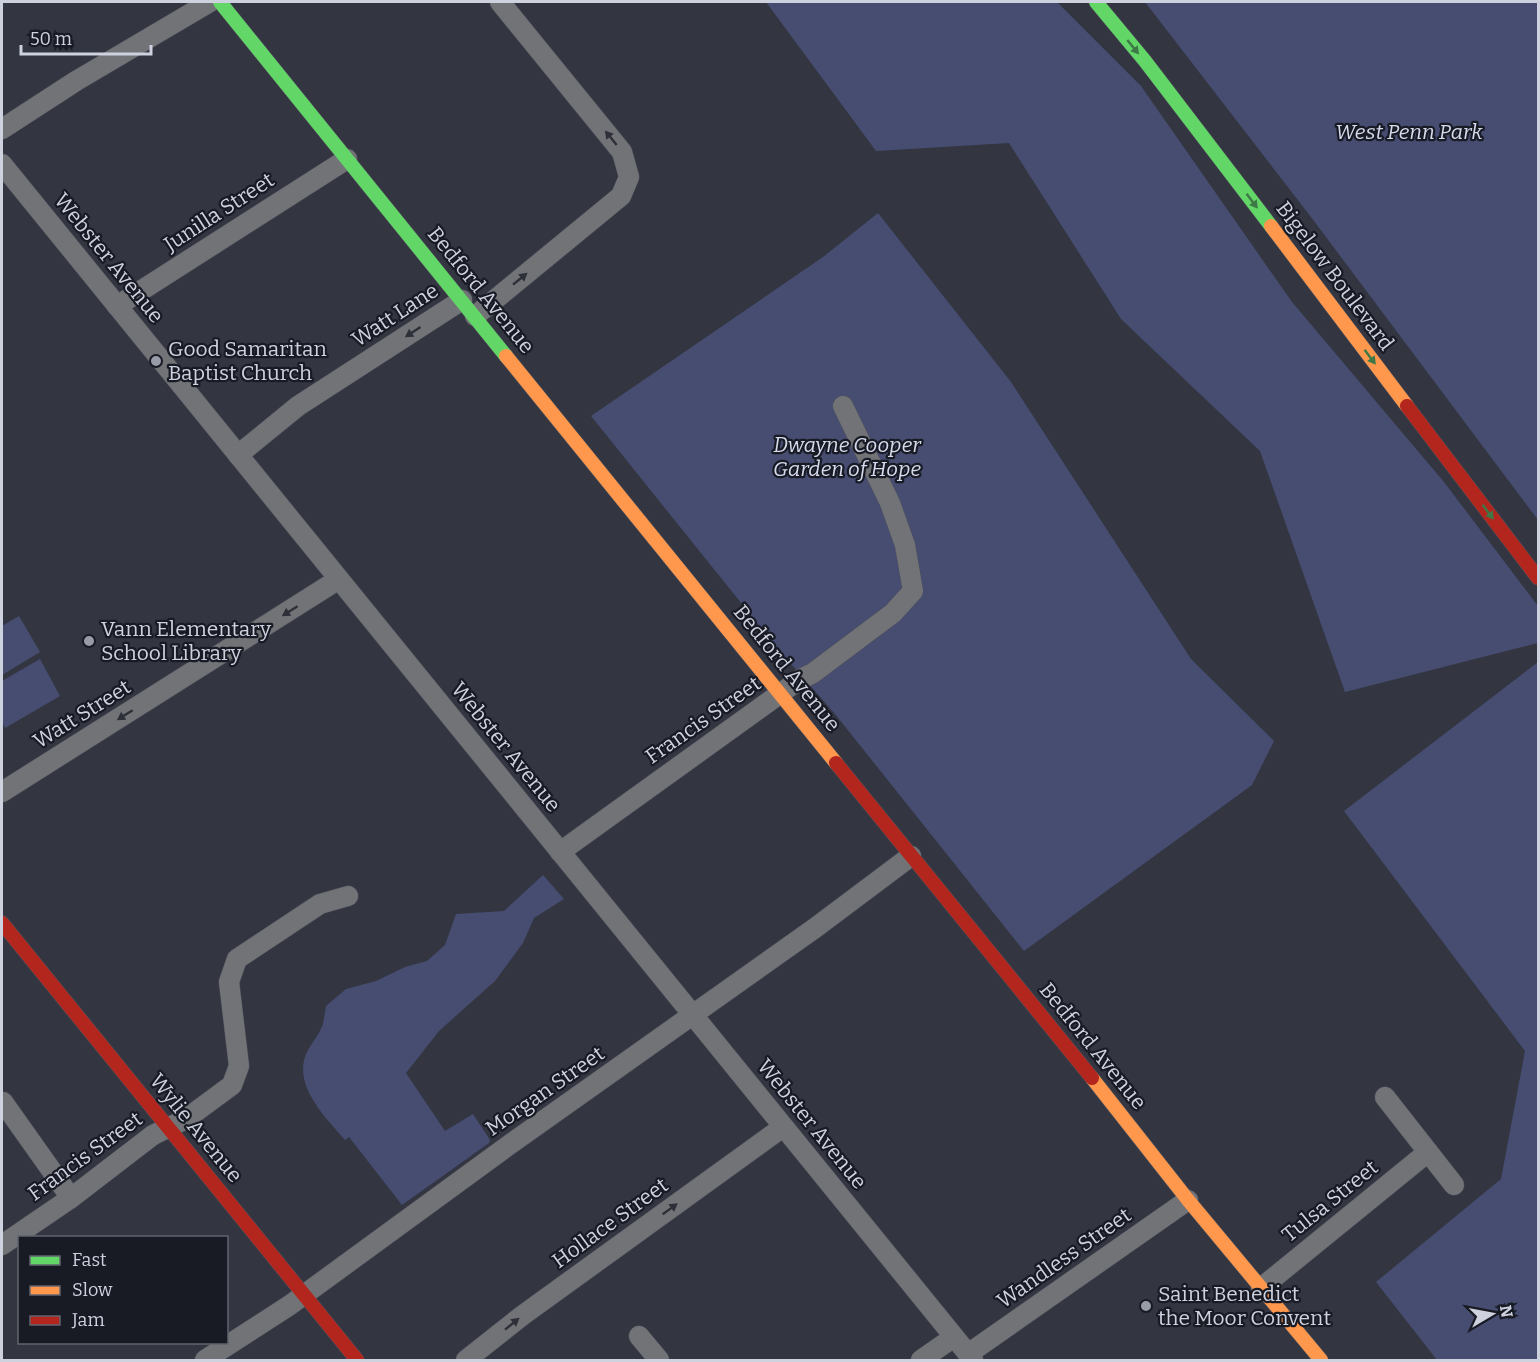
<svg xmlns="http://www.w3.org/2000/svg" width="1540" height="1362" font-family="Bitter,serif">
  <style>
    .green { fill: #464d71 }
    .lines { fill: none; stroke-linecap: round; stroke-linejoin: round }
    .street-casing { stroke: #50535d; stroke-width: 21 }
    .fast-casing { stroke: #50535d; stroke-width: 15 }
    .slow-casing { stroke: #50535d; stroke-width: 15 }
    .jam-casing { stroke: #50535d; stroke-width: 15 }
    .street { stroke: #727377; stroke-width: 20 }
    .fast { stroke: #63d668; stroke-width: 14 }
    .slow { stroke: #ff974d; stroke-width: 14 }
    .jam { stroke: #b3261e; stroke-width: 14 }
    .oneway { fill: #3e7846 }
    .oneway2 { fill: #2e3039 }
    .poi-dot { fill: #989ba8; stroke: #181a24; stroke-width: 2 }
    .labels { text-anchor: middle; stroke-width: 4.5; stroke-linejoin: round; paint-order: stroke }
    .park-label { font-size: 21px; font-style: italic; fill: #d5daed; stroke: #181a24 }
    .street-label { font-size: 21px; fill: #ced2df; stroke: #181a24 }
    .poi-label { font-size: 21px; fill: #ced2df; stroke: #181a24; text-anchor: start }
  </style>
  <rect width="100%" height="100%" fill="#333641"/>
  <g class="green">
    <path d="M 766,2 L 1057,2 L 1141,86 L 1292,302 L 1444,482 L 1538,606 L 1538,643 L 1345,692 L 1260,451 L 1121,319 L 1009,143 L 876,151 Z"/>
    <path d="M 1145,2 L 1538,2 L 1538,520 L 1311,217 Z"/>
    <path d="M 878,213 L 1011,382 L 1191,659 L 1274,741 L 1252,785 L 1024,951 L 835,714 L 778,649 L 591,416 L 823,257 Z"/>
    <path d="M 19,616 L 40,652 L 2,675 L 2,626 Z"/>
    <path d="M 40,659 L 60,696 L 5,728 L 2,721 L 2,681 Z"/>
    <path d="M 1538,662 L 1538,1360 L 1437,1360 L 1376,1282 L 1501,1179 L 1525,1051 L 1344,811 Z"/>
    <path d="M 543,875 L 564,899 L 534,918 L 523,943 L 495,981 L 439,1031 L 406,1073 L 445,1131 L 473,1114 L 490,1140 L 489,1143 L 402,1205 L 349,1137 L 345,1140 C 326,1118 295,1088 305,1057 C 309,1045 319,1036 323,1024 C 324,1018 325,1012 326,1006 L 346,989 L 376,981 L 405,967 L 427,961 L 445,945 L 456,914 L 504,911 Z"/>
  </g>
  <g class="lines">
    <defs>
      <g id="street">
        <path d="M 2,129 L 76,81 L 210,2"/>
        <path d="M 2,164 L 973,1360"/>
        <path d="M 117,306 L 347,159"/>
        <path d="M 475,316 L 621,196 L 629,177 L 622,152 L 500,2"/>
        <path d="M 238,455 L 298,406 L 462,300"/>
        <path d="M 2,792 L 339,579"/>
        <path d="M 560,852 L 799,680 L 813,673 L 893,613 L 913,591 L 905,545 L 890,503 L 843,406"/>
        <path d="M 1385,1097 L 1454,1185"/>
        <path d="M 2,1103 L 3,1102 L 71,1198"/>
        <path d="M 2,1245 L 71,1198 L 153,1135 L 186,1119 L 232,1085 L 239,1066 L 229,982 L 237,959 L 320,904 L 348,896"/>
        <path d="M 1261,1288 L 1428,1152"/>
        <path d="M 639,1336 L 659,1360"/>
        <path d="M 968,1354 L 1188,1200"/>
        <path d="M 205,1360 L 290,1305 L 509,1145 L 815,928 L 911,856"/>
        <path d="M 466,1360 L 523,1315 L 783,1127"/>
        <path d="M 921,1360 L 954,1337"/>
      </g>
      <g id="fast">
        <path d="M 220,2 L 506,356"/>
        <path d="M 1096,2 L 1145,61 L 1271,226"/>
      </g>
      <g id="slow">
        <path d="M 1271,226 L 1407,406"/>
        <path d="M 506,356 L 836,763"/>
        <path d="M 1092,1078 L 1188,1200 L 1321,1360"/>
      </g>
      <g id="jam">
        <path d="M 1407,406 L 1538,578"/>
        <path d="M 836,763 L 1092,1078"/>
        <path d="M 2,923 L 357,1360"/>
      </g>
    </defs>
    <use href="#street" class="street-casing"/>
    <use href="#fast" class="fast-casing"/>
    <use href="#slow" class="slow-casing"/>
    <use href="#jam" class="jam-casing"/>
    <use href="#street" class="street"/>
    <use href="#fast" class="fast"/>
    <use href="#slow" class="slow"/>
    <use href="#jam" class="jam"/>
  </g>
  <defs><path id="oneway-solid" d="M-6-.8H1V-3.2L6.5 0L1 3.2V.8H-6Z" transform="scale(1.5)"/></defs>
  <g class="oneway">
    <use href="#oneway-solid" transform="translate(1133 47) rotate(51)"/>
    <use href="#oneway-solid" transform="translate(1252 201) rotate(53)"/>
    <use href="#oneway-solid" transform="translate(1370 357) rotate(53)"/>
    <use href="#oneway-solid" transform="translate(1488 512) rotate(53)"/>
  </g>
  <g class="oneway2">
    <use href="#oneway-solid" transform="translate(611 138) rotate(-129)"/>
    <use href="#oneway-solid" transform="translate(520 279) rotate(-39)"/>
    <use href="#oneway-solid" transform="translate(413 332) rotate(147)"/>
    <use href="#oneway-solid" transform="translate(290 611) rotate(148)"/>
    <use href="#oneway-solid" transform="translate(125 715) rotate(148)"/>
    <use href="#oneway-solid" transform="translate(670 1209) rotate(-36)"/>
    <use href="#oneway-solid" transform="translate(512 1324) rotate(-39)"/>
  </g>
  <g class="poi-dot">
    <circle cx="156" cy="361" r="6"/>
    <circle cx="89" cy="641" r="6"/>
    <circle cx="1146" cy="1306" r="6"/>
  </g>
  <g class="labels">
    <g class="park-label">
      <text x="1409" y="139">West Penn Park</text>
      <text x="847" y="452">Dwayne Cooper<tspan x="847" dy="24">Garden of Hope</tspan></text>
    </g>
    <g class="street-label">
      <text transform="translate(219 212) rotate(-33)" y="7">Junilla Street</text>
      <text transform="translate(109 258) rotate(51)" y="7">Webster Avenue</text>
      <text transform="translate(1335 276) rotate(53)" y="7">Bigelow Boulevard</text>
      <text transform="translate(481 290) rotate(51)" y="7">Bedford Avenue</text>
      <text transform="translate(395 315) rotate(-33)" y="7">Watt Lane</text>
      <text transform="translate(787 668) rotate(51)" y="7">Bedford Avenue</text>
      <text transform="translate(82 714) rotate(-32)" y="7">Watt Street</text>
      <text transform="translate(703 720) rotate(-35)" y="7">Francis Street</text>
      <text transform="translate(506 747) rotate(51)" y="7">Webster Avenue</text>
      <text transform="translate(1093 1046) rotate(51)" y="7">Bedford Avenue</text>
      <text transform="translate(545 1091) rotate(-35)" y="7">Morgan Street</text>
      <text transform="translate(812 1124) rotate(51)" y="7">Webster Avenue</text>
      <text transform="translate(196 1128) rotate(51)" y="7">Wylie Avenue</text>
      <text transform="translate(85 1156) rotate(-36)" y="7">Francis Street</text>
      <text transform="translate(1330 1201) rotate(-39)" y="7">Tulsa Street</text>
      <text transform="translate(610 1223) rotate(-36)" y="7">Hollace Street</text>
      <text transform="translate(1064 1258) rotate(-35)" y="7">Wandless Street</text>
    </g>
    <g class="poi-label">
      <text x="168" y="356">Good Samaritan<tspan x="168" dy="24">Baptist Church</tspan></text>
      <text x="101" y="636">Vann Elementary<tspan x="101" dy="24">School Library</tspan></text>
      <text x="1158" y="1301">Saint Benedict<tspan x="1158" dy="24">the Moor Convent</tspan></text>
    </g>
  </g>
  <rect width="1540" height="1362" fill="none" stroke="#ced2df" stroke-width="6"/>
  <rect x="18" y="1236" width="210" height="108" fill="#181a24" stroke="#61646f" stroke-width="1.5"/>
  <rect x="30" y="1256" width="30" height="9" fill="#63d668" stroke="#61646f" stroke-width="1.5"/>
  <text x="72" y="1266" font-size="18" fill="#ced2df">Fast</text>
  <rect x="30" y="1286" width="30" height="9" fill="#ff974d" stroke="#61646f" stroke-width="1.5"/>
  <text x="72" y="1296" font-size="18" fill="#ced2df">Slow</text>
  <rect x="30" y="1316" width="30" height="9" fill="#b3261e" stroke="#61646f" stroke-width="1.5"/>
  <text x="72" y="1326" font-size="18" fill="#ced2df">Jam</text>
  <g transform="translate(1492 1314) rotate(80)" stroke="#181a24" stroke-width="4.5" paint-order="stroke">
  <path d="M0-4.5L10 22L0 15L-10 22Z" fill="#ced2df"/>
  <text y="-9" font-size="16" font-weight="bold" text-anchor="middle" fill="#ced2df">N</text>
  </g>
  <path d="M21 45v9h130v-9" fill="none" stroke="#ced2df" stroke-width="3"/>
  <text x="30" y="45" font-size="18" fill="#ced2df" stroke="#181a24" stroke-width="4.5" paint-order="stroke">50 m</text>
</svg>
